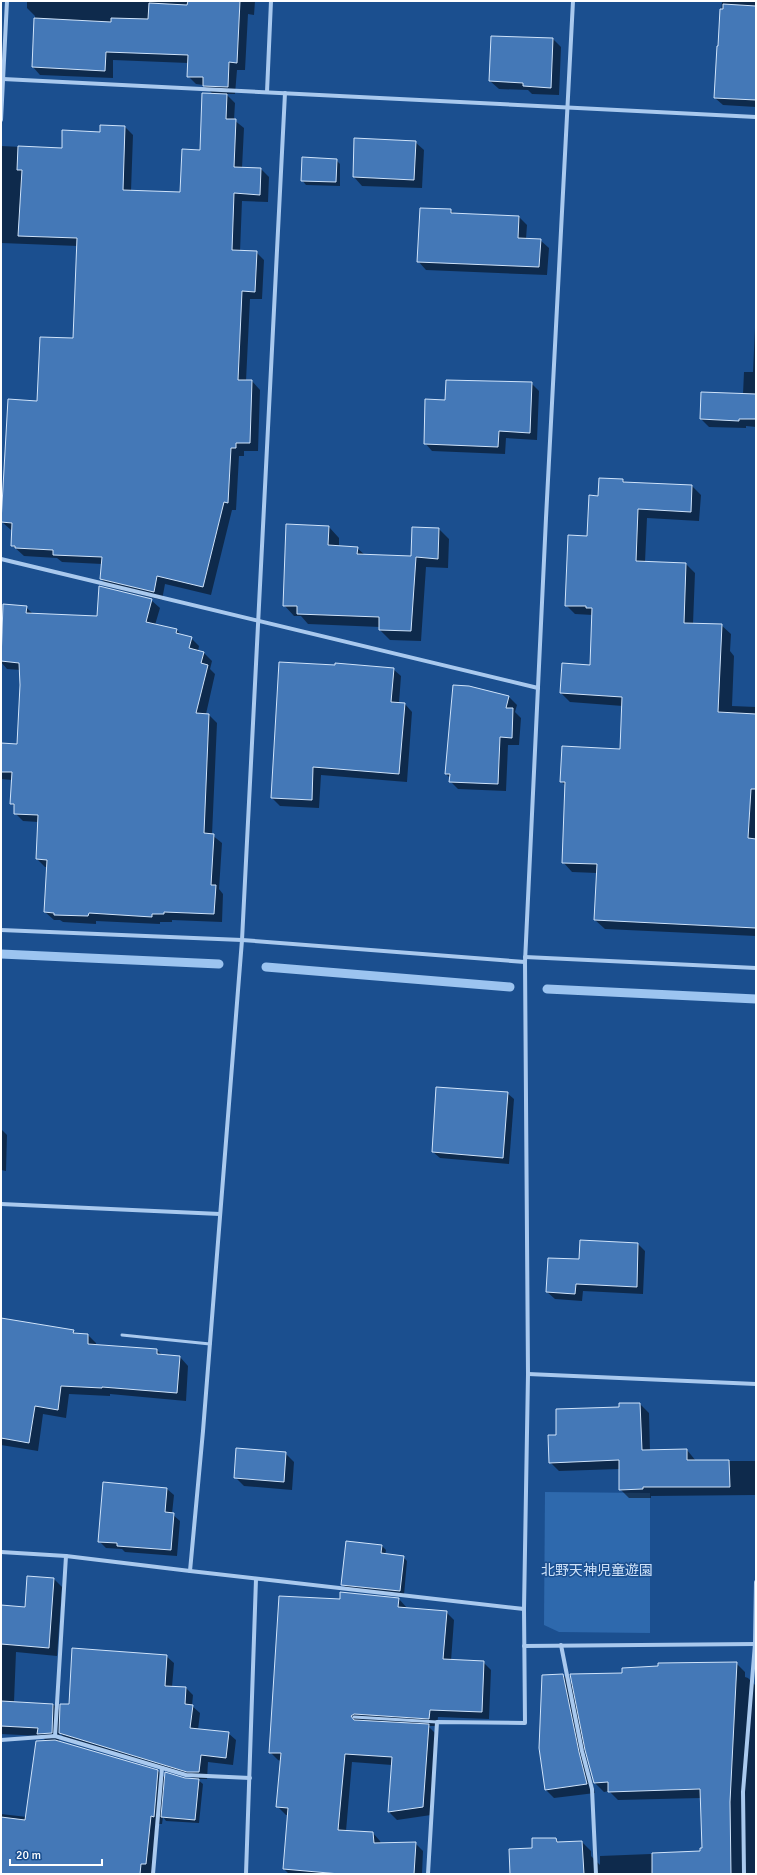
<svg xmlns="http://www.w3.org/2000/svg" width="757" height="1875" font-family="Signika,'Noto Sans JP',sans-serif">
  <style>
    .green { fill: #2e69ad }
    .shadow { fill: #0007; fill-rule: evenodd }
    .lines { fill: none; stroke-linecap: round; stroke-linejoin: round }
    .stream { stroke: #9cc4f0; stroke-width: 9 }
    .building { fill: #4478b7; stroke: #cfe3fa }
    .service { stroke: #a9c9ee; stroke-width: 3 }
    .minor { stroke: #a9c9ee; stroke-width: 4 }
    .labels { text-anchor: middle; stroke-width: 3; stroke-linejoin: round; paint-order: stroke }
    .park-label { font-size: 14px; fill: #cfe3fa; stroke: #1b4f8f }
  </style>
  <rect width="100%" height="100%" fill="#1b4f8f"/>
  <path class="green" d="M 545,1492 L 650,1493 L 650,1633 L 559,1632 L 544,1625 Z"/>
  <g class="shadow">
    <path d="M 27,1 L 255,1 L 254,15 L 248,14 L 245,70 L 237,70 L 235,94 L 226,94 L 235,103 L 234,120 L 244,128 L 242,168 L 261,169 L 269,177 L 268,202 L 242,201 L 240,252 L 256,252 L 264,260 L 262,299 L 250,299 L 246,381 L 252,381 L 260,390 L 258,451 L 244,451 L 244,456 L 239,456 L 236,510 L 232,510 L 211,595 L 165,584 L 162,600 L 109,587 L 101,579 L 102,564 L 62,562 L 57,558 L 24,556 L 12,545 L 13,530 L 11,530 L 2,522 L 38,402 L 74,339 L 78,246 L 1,243 L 1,146 L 63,149 L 101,133 L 125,127 L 133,135 L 131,191 L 181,193 L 201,151 L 213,94 L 203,85 L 196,84 L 188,76 L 188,63 L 113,60 L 113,78 L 40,75 L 33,67 L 35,16 L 27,8 Z"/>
    <path d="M 722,1 L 756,1 L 756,107 L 723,105 L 715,98 Z"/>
    <path d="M 553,39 L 561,47 L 559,95 L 532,94 L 528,90 L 499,89 L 490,81 Z"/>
    <path d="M 415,142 L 424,150 L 422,188 L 362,186 L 354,177 Z"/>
    <path d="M 336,160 L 340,164 L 340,186 L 306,185 L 302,180 Z"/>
    <path d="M 450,210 L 455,214 L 519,217 L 527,225 L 526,239 L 540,240 L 549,248 L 547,275 L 426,270 L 418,261 Z"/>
    <path d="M 756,306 L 756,427 L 746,426 L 746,428 L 709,427 L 701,419 L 743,394 L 744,372 L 753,372 Z"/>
    <path d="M 531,383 L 539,391 L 537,440 L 506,438 L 505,454 L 432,451 L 425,443 L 446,401 Z"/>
    <path d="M 623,480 L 626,483 L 692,486 L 701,495 L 699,521 L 647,518 L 645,562 L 686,564 L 695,573 L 693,624 L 721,625 L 731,634 L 730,651 L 734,656 L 732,706 L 756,707 L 756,936 L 605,929 L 595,920 L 597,873 L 572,872 L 563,862 L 566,786 L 561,781 L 621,750 L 623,706 L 570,702 L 561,693 L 562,664 L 591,666 L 593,615 L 575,614 L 566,605 L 599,497 Z"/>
    <path d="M 329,527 L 339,538 L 339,547 L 357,548 L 365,555 L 412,557 L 413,528 L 439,529 L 449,539 L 448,568 L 426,567 L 421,641 L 390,640 L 380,630 L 380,627 L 308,624 L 301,616 L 294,616 L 284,605 Z"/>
    <path d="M 151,600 L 160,608 L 155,625 L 177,630 L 182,636 L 191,638 L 199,646 L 198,651 L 204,653 L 212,661 L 210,669 L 215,674 L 206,714 L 209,715 L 217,723 L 212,835 L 222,843 L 219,889 L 223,894 L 222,922 L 172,920 L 172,922 L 160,922 L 160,924 L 96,921 L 96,924 L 63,922 L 60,920 L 54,920 L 45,912 L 48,867 L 45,867 L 37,859 L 38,822 L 23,821 L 15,813 L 15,807 L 11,803 L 12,780 L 1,779 L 1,744 L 18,745 L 21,670 L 7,669 L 1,662 L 3,605 L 26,607 L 33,614 L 98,617 Z"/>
    <path d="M 336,666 L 393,669 L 401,676 L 399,703 L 405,704 L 412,712 L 407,782 L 321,775 L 319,808 L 280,806 L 272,798 Z"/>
    <path d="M 468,687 L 509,697 L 517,705 L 515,712 L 521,718 L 519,745 L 508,745 L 506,791 L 458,789 L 450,781 L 450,778 L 446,774 Z"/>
    <path d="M 507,1093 L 514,1099 L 509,1164 L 440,1158 L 433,1152 Z"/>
    <path d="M 1,1129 L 7,1135 L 6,1171 L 1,1170 Z"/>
    <path d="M 581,1241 L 638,1244 L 645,1251 L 643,1294 L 583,1291 L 582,1301 L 555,1299 L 547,1292 L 580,1260 Z"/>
    <path d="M 1,1318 L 73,1331 L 77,1334 L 88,1335 L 96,1343 L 96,1346 L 157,1350 L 163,1356 L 180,1357 L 188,1366 L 186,1401 L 110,1394 L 110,1396 L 69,1394 L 66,1418 L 43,1414 L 38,1451 L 1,1445 Z"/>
    <path d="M 640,1404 L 649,1413 L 650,1451 L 687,1450 L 696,1461 L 756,1461 L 756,1495 L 651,1496 L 651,1498 L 629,1498 L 620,1489 L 620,1469 L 559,1471 L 550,1462 L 557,1436 L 620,1408 Z"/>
    <path d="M 285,1453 L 294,1462 L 292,1490 L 244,1486 L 235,1477 Z"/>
    <path d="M 167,1489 L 174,1495 L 172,1514 L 180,1521 L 177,1556 L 125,1552 L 122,1549 L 106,1548 L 99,1541 Z"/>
    <path d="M 382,1546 L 386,1550 L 385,1555 L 403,1557 L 407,1561 L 404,1595 L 346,1588 L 342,1584 Z"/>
    <path d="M 54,1579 L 62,1587 L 57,1656 L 16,1652 L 14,1702 L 53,1704 L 61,1712 L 70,1705 L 166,1656 L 174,1663 L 172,1687 L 186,1688 L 193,1695 L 192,1706 L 200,1713 L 198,1730 L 228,1733 L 236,1740 L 233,1765 L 208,1762 L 207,1779 L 197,1779 L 203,1784 L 199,1823 L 166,1821 L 163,1817 L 162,1824 L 159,1824 L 154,1874 L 1,1874 L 1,1814 L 27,1817 L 46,1741 L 41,1736 L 1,1734 L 1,1606 L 25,1608 ZM 60,1733 L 67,1741 L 197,1779 L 166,1779 L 158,1771 L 59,1742 Z"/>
    <path d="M 399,1599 L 407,1608 L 446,1612 L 454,1620 L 451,1661 L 483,1662 L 491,1670 L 489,1719 L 438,1717 L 437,1726 L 428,1726 L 436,1734 L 431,1815 L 397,1820 L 389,1812 L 392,1765 L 352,1762 L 346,1831 L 372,1832 L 380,1841 L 381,1844 L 415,1843 L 423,1851 L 422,1874 L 289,1874 L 284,1869 L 289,1815 L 286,1815 L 278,1807 L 281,1761 L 278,1760 L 270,1752 L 341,1600 Z"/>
    <path d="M 736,1663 L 745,1672 L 745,1677 L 748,1678 L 756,1686 L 756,1874 L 511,1874 L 533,1849 L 556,1839 L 560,1843 L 582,1842 L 591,1851 L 591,1856 L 600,1865 L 600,1856 L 701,1852 L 703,1849 L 701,1798 L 618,1800 L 609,1791 L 604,1792 L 595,1783 L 586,1748 L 584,1748 L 587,1761 L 595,1793 L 554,1798 L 546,1790 L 563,1675 L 574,1686 L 623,1674 Z"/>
  </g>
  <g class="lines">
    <g class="stream">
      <path d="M 1,954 L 219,964"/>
      <path d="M 266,967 L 510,987"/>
      <path d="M 547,989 L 756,999"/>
    </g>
  </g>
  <g class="building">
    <path d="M 188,1 L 240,1 L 237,63 L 229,62 L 228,87 L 203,86 L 203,77 L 187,77 L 188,55 L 106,52 L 105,71 L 32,67 L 34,18 L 111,22 L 111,18 L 148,19 L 149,3 L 187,5 Z"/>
    <path d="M 723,4 L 756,6 L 756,100 L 714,98 L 717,46 L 718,46 L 720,9 L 723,9 Z"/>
    <path d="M 491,36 L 553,38 L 551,88 L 523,86 L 523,83 L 489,81 Z"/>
    <path d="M 202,93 L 227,94 L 226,119 L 236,119 L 234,167 L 261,168 L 260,195 L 234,193 L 232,250 L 257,251 L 255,292 L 242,291 L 238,380 L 252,380 L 250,443 L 236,443 L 236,448 L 231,448 L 228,503 L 224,502 L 203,587 L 157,576 L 154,592 L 100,579 L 102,557 L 53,555 L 53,550 L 15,548 L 15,546 L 11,546 L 12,523 L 1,522 L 8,399 L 37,401 L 40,337 L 73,338 L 77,238 L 18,236 L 22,170 L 17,170 L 18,146 L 62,148 L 62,130 L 100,132 L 100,125 L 125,126 L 123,190 L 180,192 L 182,149 L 200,150 Z"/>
    <path d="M 354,138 L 416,141 L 414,180 L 353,177 Z"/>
    <path d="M 302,157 L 337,159 L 336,182 L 301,181 Z"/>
    <path d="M 420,208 L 451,209 L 451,213 L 519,216 L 518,238 L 541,239 L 539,267 L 417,262 Z"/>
    <path d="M 446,380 L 532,382 L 530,433 L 499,431 L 498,447 L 424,444 L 425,399 L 445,400 Z"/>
    <path d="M 701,392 L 756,394 L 756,419 L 739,419 L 739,421 L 700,419 Z"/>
    <path d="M 599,478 L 623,479 L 623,482 L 692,485 L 691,512 L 638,509 L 636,561 L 686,563 L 684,623 L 722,624 L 718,712 L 756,714 L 756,789 L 751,789 L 748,838 L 756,839 L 756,928 L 594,920 L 597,864 L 562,863 L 565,782 L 560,782 L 562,746 L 620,749 L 622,697 L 560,693 L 562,663 L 590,665 L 592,608 L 586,608 L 586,606 L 565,606 L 568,535 L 587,536 L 589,495 L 598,496 Z"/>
    <path d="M 286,524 L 329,526 L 328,545 L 358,547 L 357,554 L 411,556 L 412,527 L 439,528 L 438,559 L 416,557 L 411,631 L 379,630 L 379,617 L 297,614 L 297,606 L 283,606 Z"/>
    <path d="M 99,586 L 152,599 L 146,622 L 177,629 L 176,633 L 192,637 L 189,648 L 204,652 L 201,663 L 208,665 L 196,713 L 209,714 L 204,833 L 214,834 L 211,885 L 216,885 L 214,914 L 164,912 L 164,914 L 152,914 L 152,917 L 89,913 L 88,916 L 54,915 L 54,913 L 44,912 L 47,860 L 36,859 L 38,815 L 14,814 L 14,804 L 10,804 L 12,772 L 1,772 L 1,743 L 17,744 L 20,685 L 19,663 L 1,661 L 3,604 L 27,606 L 26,613 L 97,616 Z"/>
    <path d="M 279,662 L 335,665 L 335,663 L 394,668 L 391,702 L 405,703 L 399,774 L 313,767 L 312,800 L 271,798 Z"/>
    <path d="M 453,685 L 469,686 L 509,696 L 506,708 L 513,708 L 512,738 L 500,737 L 498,784 L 449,782 L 450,774 L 445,774 Z"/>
    <path d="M 436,1087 L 508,1092 L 503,1158 L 432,1152 Z"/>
    <path d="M 580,1240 L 638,1243 L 637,1287 L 576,1284 L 575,1294 L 546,1292 L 548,1258 L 579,1259 Z"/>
    <path d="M 1,1318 L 74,1330 L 73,1333 L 88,1334 L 88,1344 L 157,1349 L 157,1354 L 180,1356 L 177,1393 L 102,1387 L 102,1388 L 61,1386 L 58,1410 L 35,1406 L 29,1443 L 1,1438 Z"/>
    <path d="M 619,1403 L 640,1403 L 642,1450 L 687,1449 L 687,1460 L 729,1460 L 730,1487 L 643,1487 L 643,1489 L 619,1490 L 619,1460 L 549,1463 L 548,1435 L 556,1435 L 556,1409 L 619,1407 Z"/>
    <path d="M 236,1448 L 286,1452 L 284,1482 L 234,1478 Z"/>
    <path d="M 103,1482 L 167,1488 L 165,1512 L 174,1513 L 171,1550 L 117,1546 L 117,1543 L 98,1542 Z"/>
    <path d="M 346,1541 L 382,1545 L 381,1553 L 404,1556 L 400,1591 L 341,1585 Z"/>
    <path d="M 27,1576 L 54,1578 L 49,1648 L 1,1644 L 1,1605 L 25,1607 Z"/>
    <path d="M 340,1592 L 399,1598 L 398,1607 L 447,1611 L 443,1659 L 484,1661 L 482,1712 L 430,1710 L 429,1719 L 354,1714 L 351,1716 L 354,1720 L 429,1724 L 423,1807 L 388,1812 L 392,1757 L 345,1754 L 338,1830 L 373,1832 L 374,1843 L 416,1842 L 414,1874 L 340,1874 L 283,1869 L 288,1808 L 276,1807 L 281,1753 L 269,1753 L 279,1596 L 340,1599 Z"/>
    <path d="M 72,1648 L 167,1655 L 165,1686 L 186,1687 L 185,1704 L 193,1705 L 190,1728 L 229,1732 L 226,1758 L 201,1755 L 199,1772 L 187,1772 L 59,1733 L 60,1704 L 69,1704 Z"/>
    <path d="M 737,1662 L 730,1802 L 731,1874 L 652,1874 L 652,1853 L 700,1851 L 700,1848 L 702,1848 L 700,1789 L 608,1792 L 608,1782 L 594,1783 L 585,1750 L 570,1674 L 622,1673 L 622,1668 L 658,1666 L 658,1663 Z"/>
    <path d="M 563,1674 L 579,1752 L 587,1784 L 545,1790 L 539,1748 L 542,1675 Z"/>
    <path d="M 1,1701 L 53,1704 L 52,1733 L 37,1734 L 38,1728 L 1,1726 Z"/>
    <path d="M 55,1740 L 158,1770 L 154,1817 L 151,1816 L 146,1864 L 141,1864 L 140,1874 L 1,1874 L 1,1817 L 25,1820 L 36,1741 Z"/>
    <path d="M 165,1772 L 185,1778 L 199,1779 L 195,1820 L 161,1817 Z"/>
    <path d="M 532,1838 L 556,1838 L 557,1842 L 582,1841 L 584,1874 L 510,1874 L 509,1849 L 532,1848 Z"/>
  </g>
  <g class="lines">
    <g class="service">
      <path d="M 122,1335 L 210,1344"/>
      <path d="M 354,1717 L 437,1722"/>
    </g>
    <g class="minor">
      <path d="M 3,79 L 756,117"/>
      <path d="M 267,92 L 271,1"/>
      <path d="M 285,93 L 242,940 L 203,1431 L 190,1571 L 524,1609"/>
      <path d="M 1,120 L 7,1"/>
      <path d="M 1,559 L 538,688"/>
      <path d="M 1,930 L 242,940 L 525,962"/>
      <path d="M 525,957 L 756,968"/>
      <path d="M 1,1204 L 220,1214"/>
      <path d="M 528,1374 L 756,1384"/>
      <path d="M 1,1552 L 66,1556 L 190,1571"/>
      <path d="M 561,1645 L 582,1751 L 592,1789 L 596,1874"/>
      <path d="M 524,1646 L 756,1644"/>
      <path d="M 55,1736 L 66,1556"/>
      <path d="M 1,1740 L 55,1736 L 186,1775 L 250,1778"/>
      <path d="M 153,1874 L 162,1768"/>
      <path d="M 246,1874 L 256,1579"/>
      <path d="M 428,1874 L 437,1722 L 525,1723 L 524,1609 L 528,1374 L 525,962 L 546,518 L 573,1"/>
      <path d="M 744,1874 L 743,1792 L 755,1644 L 756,1582"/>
    </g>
  </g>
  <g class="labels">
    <g class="park-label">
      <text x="597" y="1575">北野天神児童遊園</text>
    </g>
  </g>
  <rect width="757" height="1875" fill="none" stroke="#ffffff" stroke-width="4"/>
  <path d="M10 1859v6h92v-6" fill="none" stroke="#ffffff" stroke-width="2"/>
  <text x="16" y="1859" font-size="12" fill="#ffffff" stroke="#1b4f8f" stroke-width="3" paint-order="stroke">20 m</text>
</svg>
